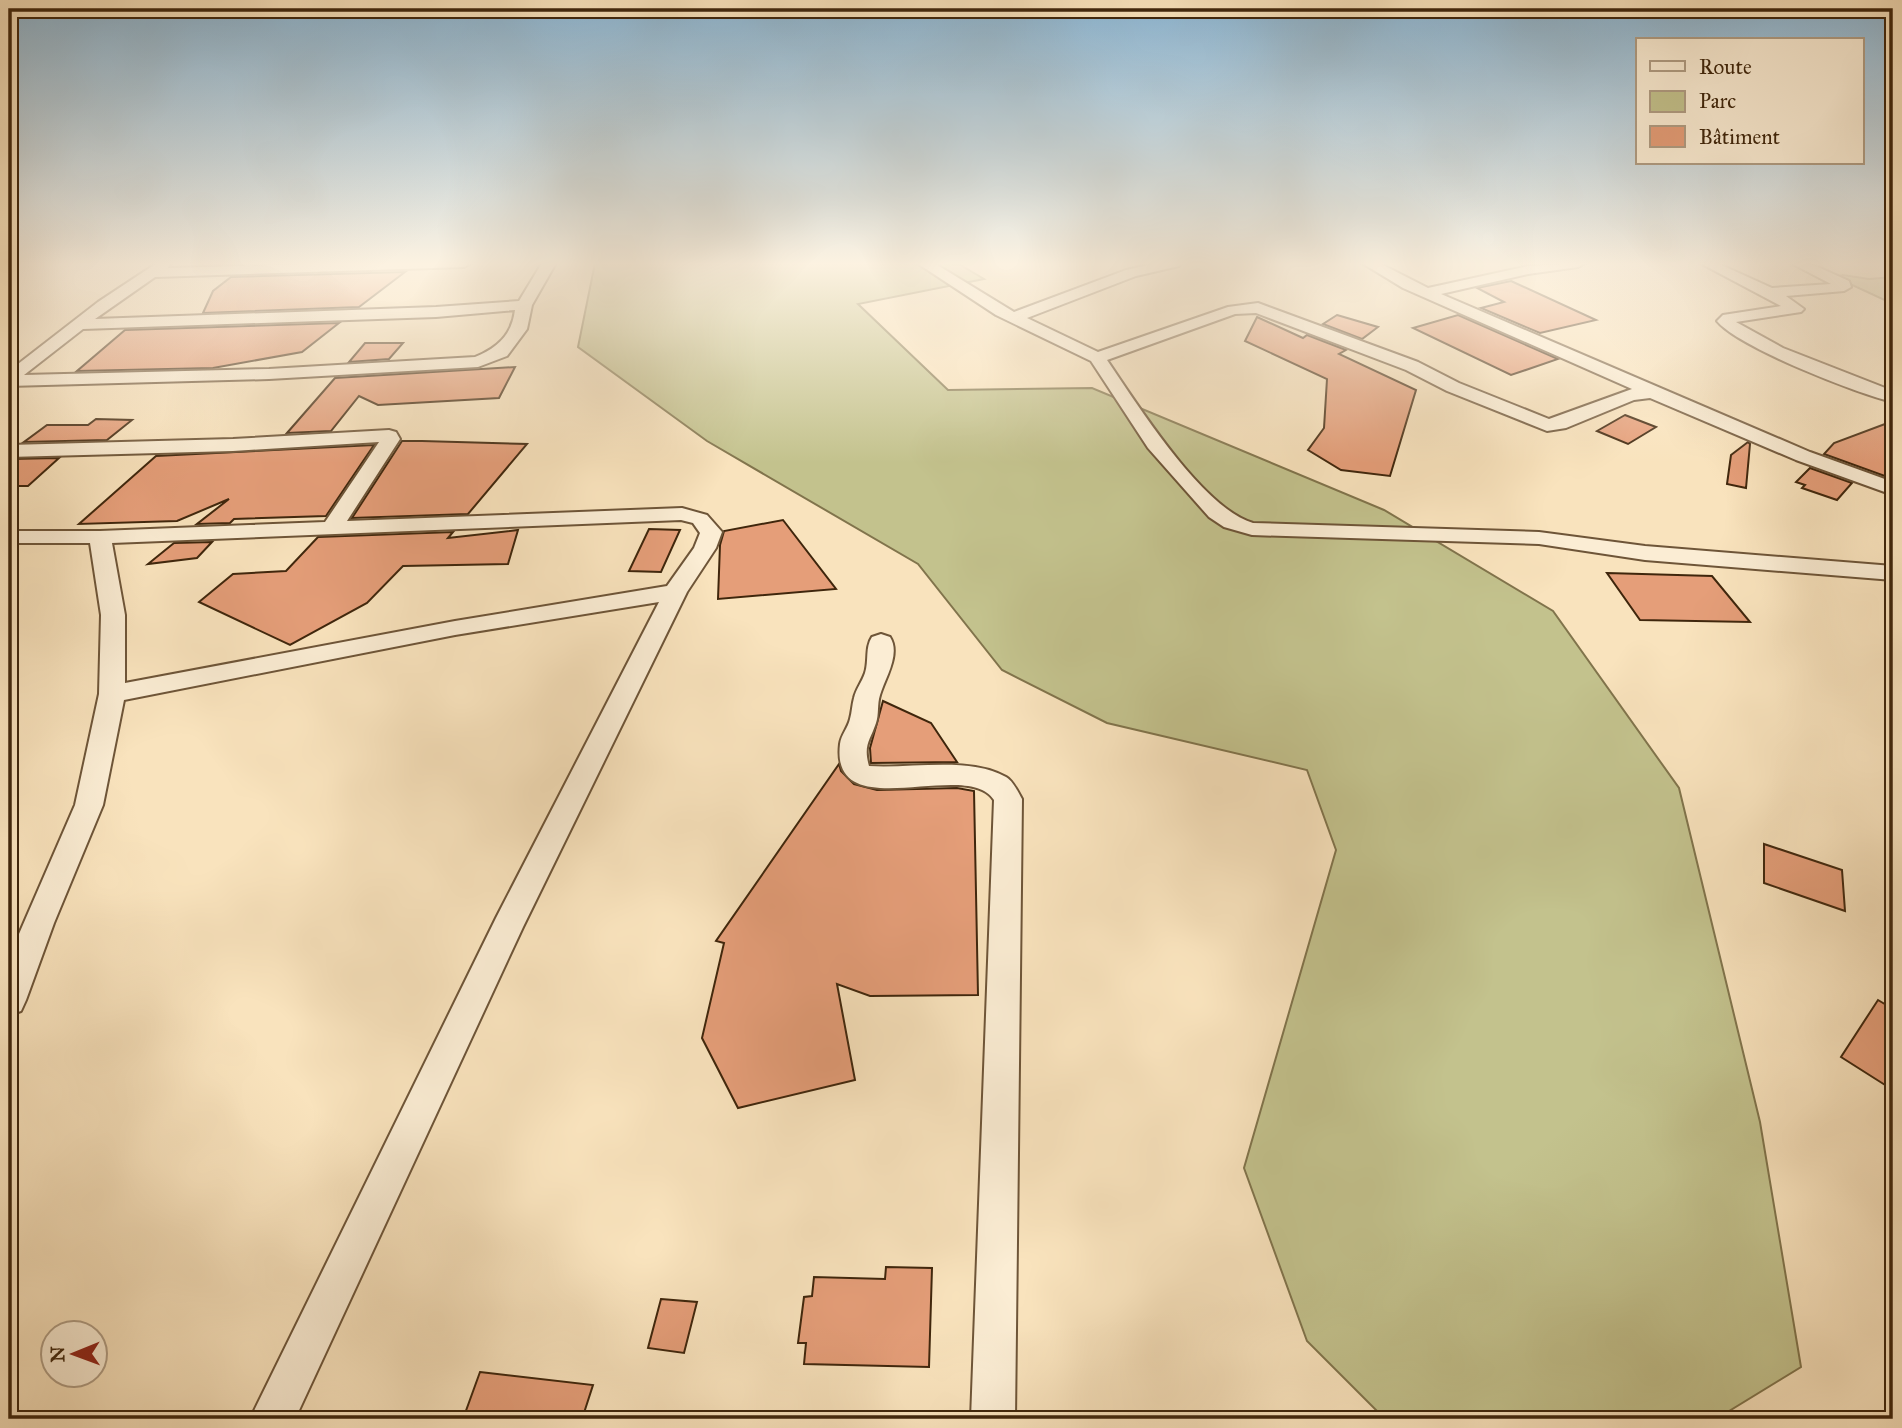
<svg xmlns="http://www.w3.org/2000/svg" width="1902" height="1428" font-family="'IM FELL Great Primer',serif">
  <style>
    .green { fill: #c3c28d; stroke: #81744c; stroke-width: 2 }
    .building { fill: #e59e79; stroke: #3f260c; stroke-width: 2 }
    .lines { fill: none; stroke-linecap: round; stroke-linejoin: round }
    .street-casing { stroke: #6e5538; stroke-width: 4 }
    .street { fill: #fbedd4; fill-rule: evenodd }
  </style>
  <rect width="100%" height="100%" fill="#f9e3bd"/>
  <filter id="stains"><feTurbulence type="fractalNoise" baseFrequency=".00286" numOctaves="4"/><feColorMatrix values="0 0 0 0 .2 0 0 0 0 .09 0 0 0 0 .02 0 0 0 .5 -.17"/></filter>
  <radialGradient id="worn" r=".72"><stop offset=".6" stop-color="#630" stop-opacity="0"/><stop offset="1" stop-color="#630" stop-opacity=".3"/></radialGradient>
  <g class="green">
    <path d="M 595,263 L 957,263 L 984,279 L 858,304 L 948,390 L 1092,388 L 1384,510 L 1553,611 L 1679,788 L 1760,1122 L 1801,1367 L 1716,1419 L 1385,1419 L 1307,1341 L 1244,1168 L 1336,850 L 1307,770 L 1107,723 L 1002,670 L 918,564 L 707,441 L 578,347 Z"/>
    <path d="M 1843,275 L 1869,279 L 1893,277 L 1893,304 L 1835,277 Z"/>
  </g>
  <g class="building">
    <path d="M 405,272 L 359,307 L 203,313 L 213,291 L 231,277 Z"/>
    <path d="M 1511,281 L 1596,320 L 1540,333 L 1481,308 L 1504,302 L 1477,288 Z"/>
    <path d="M 1337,315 L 1378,327 L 1362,339 L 1323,324 Z"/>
    <path d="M 1458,315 L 1558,359 L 1511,375 L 1413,328 Z"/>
    <path d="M 1257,317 L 1303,338 L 1307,335 L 1346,350 L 1339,354 L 1416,390 L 1390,476 L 1341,470 L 1308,450 L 1324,428 L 1327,379 L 1245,341 Z"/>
    <path d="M 339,323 L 302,352 L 213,368 L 77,371 L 125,330 Z"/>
    <path d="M 365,343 L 403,343 L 389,359 L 349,362 Z"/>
    <path d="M 515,367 L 499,398 L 378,405 L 359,396 L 331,431 L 287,433 L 335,378 Z"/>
    <path d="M 1625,415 L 1656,427 L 1628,444 L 1597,431 Z"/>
    <path d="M 96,419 L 132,420 L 107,440 L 24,442 L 47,425 L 88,425 Z"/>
    <path d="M 1893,421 L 1893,479 L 1824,454 L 1834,443 Z"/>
    <path d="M 402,441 L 422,441 L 527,444 L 468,514 L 352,518 Z"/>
    <path d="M 1748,442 L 1750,444 L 1746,488 L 1727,484 L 1731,455 Z"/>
    <path d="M 374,445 L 326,516 L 234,519 L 230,523 L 197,524 L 229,499 L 177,521 L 79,524 L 156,456 Z"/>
    <path d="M 59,458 L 28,486 L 9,486 L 9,459 Z"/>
    <path d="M 1810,468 L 1852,483 L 1837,500 L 1802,488 L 1805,485 L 1796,482 Z"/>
    <path d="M 783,520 L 836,589 L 718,599 L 720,545 L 724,531 Z"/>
    <path d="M 649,529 L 680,530 L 661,572 L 629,571 Z"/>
    <path d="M 518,530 L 508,564 L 403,566 L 367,603 L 290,645 L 199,602 L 233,574 L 286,571 L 318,537 L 453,532 L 448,538 Z"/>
    <path d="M 212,542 L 197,558 L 148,564 L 174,543 Z"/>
    <path d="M 1607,573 L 1712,576 L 1750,622 L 1640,620 Z"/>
    <path d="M 883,701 L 931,723 L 957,762 L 871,763 L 870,748 Z"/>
    <path d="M 839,764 L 841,771 L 854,784 L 877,790 L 957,788 L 974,791 L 978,995 L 870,996 L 837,984 L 855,1080 L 738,1108 L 702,1038 L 724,943 L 716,941 Z"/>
    <path d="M 1764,844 L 1842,870 L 1845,911 L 1764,883 Z"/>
    <path d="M 1878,1000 L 1893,1009 L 1893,1090 L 1841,1057 Z"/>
    <path d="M 886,1267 L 932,1268 L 929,1367 L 804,1364 L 806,1343 L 798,1343 L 804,1297 L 812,1296 L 814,1277 L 885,1279 Z"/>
    <path d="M 661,1299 L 697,1302 L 684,1353 L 648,1348 Z"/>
    <path d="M 480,1372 L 593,1385 L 582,1419 L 463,1419 Z"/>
  </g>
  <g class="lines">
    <defs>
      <g id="street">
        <path d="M 157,263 L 171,263 L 168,268 L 337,263 L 471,263 L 464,267 L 155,277 L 95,319 L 436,307 L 519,301 L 542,263 L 556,263 L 532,305 L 527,329 L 507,356 L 478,367 L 269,379 L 9,386 L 9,371 L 98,302 ZM 515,310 C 512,335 497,348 475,357 L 269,369 L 24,375 L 83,329 L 436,317 Z"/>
        <path d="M 917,263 L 934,263 L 1014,312 L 1126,270 L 1157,263 L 1181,263 L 1179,266 L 1136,276 L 1027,318 L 1098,352 L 1228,307 L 1258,303 L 1418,362 L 1459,383 L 1549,419 L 1632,389 L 1403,288 L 1362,263 L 1379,263 L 1428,288 L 1528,266 L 1585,263 L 1578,267 L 1528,274 L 1441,294 L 1810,452 L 1893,482 L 1893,495 L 1796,460 L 1650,398 L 1634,400 L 1566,428 L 1547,431 L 1447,391 L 1406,370 L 1256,313 L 1235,314 L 1107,360 C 1137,404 1202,508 1253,523 L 1539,532 L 1645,546 L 1893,566 L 1893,580 L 1645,560 L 1539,544 L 1252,535 L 1224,527 L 1209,517 L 1148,448 L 1091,361 L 996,315 Z"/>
        <path d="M 1700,263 L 1717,263 L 1772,288 L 1831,284 L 1791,263 L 1809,263 L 1849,281 L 1851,287 L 1844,291 L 1786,296 L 1804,309 L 1801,312 L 1736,322 L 1783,348 L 1893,391 L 1893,402 C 1858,394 1738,347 1717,321 L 1723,315 L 1781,306 Z"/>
        <path d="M 389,430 L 396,432 L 400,439 L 347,521 L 682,508 L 707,515 L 722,532 L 716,548 L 687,592 L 523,927 L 295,1419 L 250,1419 L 496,918 L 659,602 L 455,635 L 124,700 L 103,805 L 54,923 L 26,1000 L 21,1011 L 9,1015 L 9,957 L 75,805 L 99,694 L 101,615 L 90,543 L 9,543 L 9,531 L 100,531 L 325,522 L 379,442 L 233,451 L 9,457 L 9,445 L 233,439 ZM 681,520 L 693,523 L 700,533 L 694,548 L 667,586 L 455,621 L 125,683 L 125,615 L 112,543 Z"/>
        <path d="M 881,634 L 890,637 C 901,654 885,678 880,695 C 877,704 879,715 876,723 C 870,741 863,745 869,766 C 910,769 970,756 1006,777 C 1013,781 1018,792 1022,799 L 1015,1419 L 971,1419 L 994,800 C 967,757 830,829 840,744 C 841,735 848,728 850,719 C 852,712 852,705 854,698 C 856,689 862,682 865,673 C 869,661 865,647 872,637 Z"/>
      </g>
    </defs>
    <use href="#street" class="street-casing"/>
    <use href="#street" class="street"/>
  </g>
  <linearGradient id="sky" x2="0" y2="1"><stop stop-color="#8bb7d6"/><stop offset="0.57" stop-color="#fcf2e1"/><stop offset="1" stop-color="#fcf2e1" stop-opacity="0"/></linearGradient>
  <rect width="1902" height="463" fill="url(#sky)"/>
  <rect width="1902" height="1428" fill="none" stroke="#f9e3bd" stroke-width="35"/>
  <rect x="10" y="10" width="1881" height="1407" fill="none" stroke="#3f260c" stroke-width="3.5"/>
  <rect x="18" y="18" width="1867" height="1393" fill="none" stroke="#3f260c" stroke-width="2"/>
  <rect x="1636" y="38" width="228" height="126" fill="#fbedd4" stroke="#b09d84" stroke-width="2"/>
  <rect x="1650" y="61" width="35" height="10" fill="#fbedd4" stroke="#b09d84" stroke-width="2"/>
  <text x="1699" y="74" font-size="21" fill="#3f260c">Route</text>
  <rect x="1650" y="91" width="35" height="21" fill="#c3c28d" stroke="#b09d84" stroke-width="2"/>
  <text x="1699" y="108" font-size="21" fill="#3f260c">Parc</text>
  <rect x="1650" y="126" width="35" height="21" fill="#e59e79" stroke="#b09d84" stroke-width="2"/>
  <text x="1699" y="144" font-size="21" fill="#3f260c">Bâtiment</text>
  <g transform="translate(74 1354) rotate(269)"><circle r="33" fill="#fbedd4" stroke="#b09d84" stroke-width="2"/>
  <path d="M0-5L12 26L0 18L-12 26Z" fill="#8f2418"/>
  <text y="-10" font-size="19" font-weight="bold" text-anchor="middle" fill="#3f260c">N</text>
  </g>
  <rect width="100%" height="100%" filter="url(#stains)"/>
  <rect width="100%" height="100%" fill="url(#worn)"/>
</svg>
